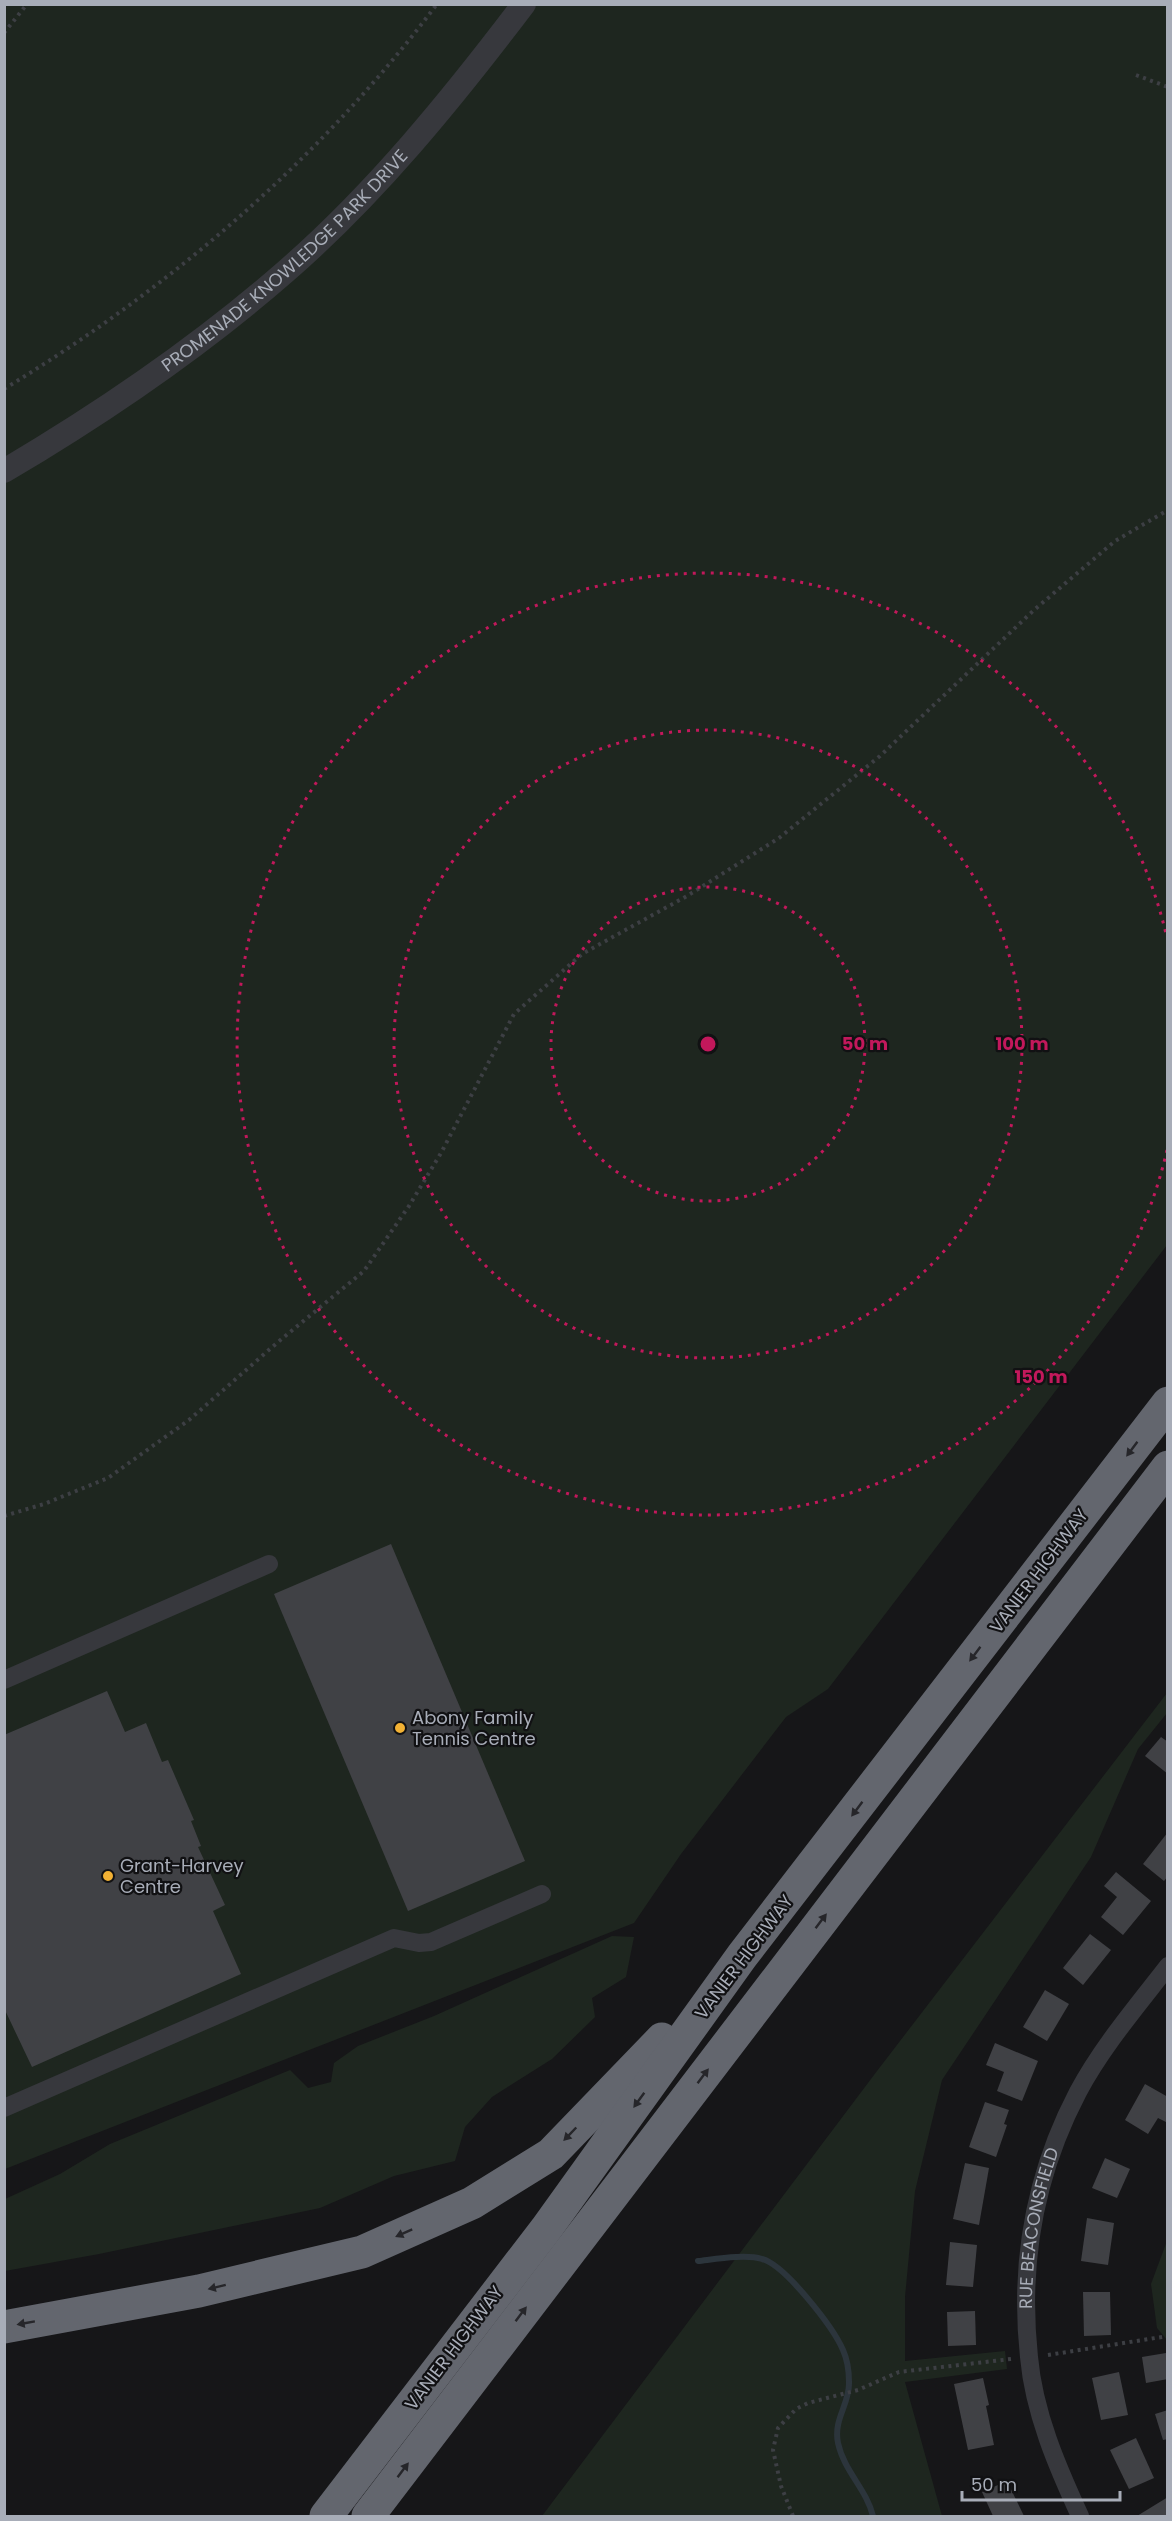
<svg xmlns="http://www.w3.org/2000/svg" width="1172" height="2521" font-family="Poppins,sans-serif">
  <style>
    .green { fill: #1e261f }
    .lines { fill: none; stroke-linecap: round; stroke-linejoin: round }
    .stream { stroke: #2c353c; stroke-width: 6 }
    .building { fill: #404145 }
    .path { stroke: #3d3f44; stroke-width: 4; stroke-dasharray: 3 4.5; stroke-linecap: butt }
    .minor { stroke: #37383d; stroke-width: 18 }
    .tertiary { stroke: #37383d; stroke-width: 24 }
    .motorway { stroke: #63666e; stroke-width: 33 }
    .oneway { fill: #26262a }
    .ring { fill: none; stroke: #c2185b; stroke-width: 3; stroke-dasharray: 3 6 }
    .poi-dot { fill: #f2b134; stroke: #111113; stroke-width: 2 }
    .labels { text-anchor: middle; stroke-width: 4.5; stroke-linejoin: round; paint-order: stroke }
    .street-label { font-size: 18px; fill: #a8adb8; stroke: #111113 }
    .poi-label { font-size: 18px; fill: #a8adb8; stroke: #111113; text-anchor: start }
    .centre { fill: #c2185b; stroke: #111113; stroke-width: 3 }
    .ring-label { font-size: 18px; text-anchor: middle; font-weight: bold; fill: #c2185b; stroke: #111113; stroke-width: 4.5; stroke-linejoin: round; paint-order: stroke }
  </style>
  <rect width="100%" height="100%" fill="#161618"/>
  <g class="green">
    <path d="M 4,5 L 1168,5 L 1167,1245 L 828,1689 L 786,1717 L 681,1854 L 634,1923 L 5,2169 Z"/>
    <path d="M 1167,1693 L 1167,1713 L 1138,1749 L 1091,1857 L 942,2080 L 915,2191 L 905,2297 L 905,2361 L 1005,2351 L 1007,2369 L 905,2382 L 942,2516 L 542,2516 L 877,2071 Z"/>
    <path d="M 612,1936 L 634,1937 L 626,1977 L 592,1998 L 595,2017 L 552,2059 L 492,2097 L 465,2127 L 455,2161 L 394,2176 L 320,2208 L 99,2254 L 5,2271 L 5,2199 L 60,2174 L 110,2144 L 290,2070 L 308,2088 L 331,2082 L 334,2063 L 358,2046 L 434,2016 Z"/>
    <path d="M 1167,2241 L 1167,2340 L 1157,2328 L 1151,2284 Z"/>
  </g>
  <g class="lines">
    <path class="stream" d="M 698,2261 C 716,2259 746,2254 762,2259 C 785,2265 833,2327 843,2350 C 847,2359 849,2372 849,2382 C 850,2404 833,2419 838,2443 C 844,2471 867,2490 873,2516"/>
  </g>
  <g class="building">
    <path d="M 391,1544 L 525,1861 L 408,1911 L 274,1594 Z"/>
    <path d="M 107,1691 L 125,1732 L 146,1723 L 162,1762 L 168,1760 L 194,1820 L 191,1821 L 201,1846 L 198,1847 L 225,1905 L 213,1911 L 241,1974 L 32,2067 L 4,2008 L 4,1735 Z"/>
    <path d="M 1161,1737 L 1168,1742 L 1168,1774 L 1145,1756 Z"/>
    <path d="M 1168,1832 L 1168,1876 L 1164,1881 L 1143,1864 Z"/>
    <path d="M 1116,1872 L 1151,1901 L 1123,1935 L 1101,1917 L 1117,1897 L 1104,1886 Z"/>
    <path d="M 1090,1934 L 1111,1950 L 1083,1985 L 1063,1968 Z"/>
    <path d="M 1045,1990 L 1069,2004 L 1047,2041 L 1023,2027 Z"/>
    <path d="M 995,2043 L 1038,2061 L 1022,2101 L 997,2091 L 1004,2072 L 986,2065 Z"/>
    <path d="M 1145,2084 L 1168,2097 L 1168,2123 L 1158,2118 L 1148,2134 L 1125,2120 Z"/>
    <path d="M 985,2102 L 1009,2110 L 1004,2124 L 1007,2125 L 996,2157 L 969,2147 Z"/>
    <path d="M 1105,2158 L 1130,2169 L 1117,2198 L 1092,2188 Z"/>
    <path d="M 965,2163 L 989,2168 L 979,2225 L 953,2219 Z"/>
    <path d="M 1087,2218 L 1114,2223 L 1108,2265 L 1081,2261 Z"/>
    <path d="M 950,2242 L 977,2245 L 973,2287 L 946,2285 Z"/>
    <path d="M 1083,2292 L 1110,2292 L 1111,2335 L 1084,2336 Z"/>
    <path d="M 975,2311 L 976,2345 L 948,2346 L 947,2312 Z"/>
    <path d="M 1166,2353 L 1168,2379 L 1146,2383 L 1142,2357 Z"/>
    <path d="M 1119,2372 L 1128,2415 L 1101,2420 L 1092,2378 Z"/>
    <path d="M 983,2378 L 989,2405 L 986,2406 L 994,2445 L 968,2450 L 954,2384 Z"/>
    <path d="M 1168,2410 L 1168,2439 L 1163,2440 L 1155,2414 Z"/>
    <path d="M 1136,2438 L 1154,2478 L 1129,2489 L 1110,2450 Z"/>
    <path d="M 1007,2481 L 1024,2516 L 993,2516 L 982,2492 Z"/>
    <path d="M 1168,2497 L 1168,2516 L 1137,2516 Z"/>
  </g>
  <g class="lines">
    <g class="path">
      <path d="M 4,33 L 27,4"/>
      <path d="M 1136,75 L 1168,87"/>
      <path d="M 4,389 C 170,288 320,160 437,4"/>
      <path d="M 4,1516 L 44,1504 L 108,1478 L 189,1420 L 278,1342 L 364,1271 L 409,1206 L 441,1153 L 514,1014 L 582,954 L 687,896 L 779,838 L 880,756 L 1034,610 L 1115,541 L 1168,510"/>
      <path d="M 1048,2355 L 1168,2336"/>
      <path d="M 793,2516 L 781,2486 L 773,2450 L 778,2428 L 796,2409 L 808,2403 L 858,2390 L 899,2372 L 1011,2359"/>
    </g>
    <g class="minor">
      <path d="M 4,1680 L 269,1564"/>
      <path d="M 4,2108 L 394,1938 L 419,1943 L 431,1942 L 542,1894"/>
      <path id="s1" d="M 1080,2516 C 1057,2466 1034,2413 1029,2357 C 1019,2264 1035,2174 1078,2092 C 1102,2047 1137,2006 1168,1966"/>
    </g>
    <path class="tertiary" id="s2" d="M 4,471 C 104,412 198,348 285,272 C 375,194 452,99 524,4"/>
    <g class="motorway">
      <path d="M 4,2327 L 199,2291 L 362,2252 L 472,2203 L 551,2154 L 662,2039"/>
      <path d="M 326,2516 L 546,2229 L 742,1956 L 1168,1403"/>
      <path d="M 368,2516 L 1168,1467"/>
    </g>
  </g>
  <defs><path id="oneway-solid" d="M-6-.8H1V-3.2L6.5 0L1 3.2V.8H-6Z" transform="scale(1.5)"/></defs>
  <g class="oneway">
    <use href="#oneway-solid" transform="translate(1132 1449) rotate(127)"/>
    <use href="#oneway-solid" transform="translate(975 1654) rotate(127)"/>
    <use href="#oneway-solid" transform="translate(857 1809) rotate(127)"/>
    <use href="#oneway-solid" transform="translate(821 1921) rotate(-53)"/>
    <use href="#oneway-solid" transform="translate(703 2076) rotate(-53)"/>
    <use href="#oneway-solid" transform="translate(639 2100) rotate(126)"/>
    <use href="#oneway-solid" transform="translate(570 2134) rotate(134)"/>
    <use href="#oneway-solid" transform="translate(404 2233) rotate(156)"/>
    <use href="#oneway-solid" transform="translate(217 2287) rotate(166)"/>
    <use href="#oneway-solid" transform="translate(521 2314) rotate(-53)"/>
    <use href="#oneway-solid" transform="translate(26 2323) rotate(170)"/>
    <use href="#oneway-solid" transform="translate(403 2470) rotate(-53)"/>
  </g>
  <g class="ring">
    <circle cx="708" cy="1044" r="157"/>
    <circle cx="708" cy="1044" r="314"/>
    <path d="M1167 1150A471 471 0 1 1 1167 938"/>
  </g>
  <g class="poi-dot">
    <circle cx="400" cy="1728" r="6"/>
    <circle cx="108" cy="1876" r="6"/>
  </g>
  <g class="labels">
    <g class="street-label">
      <text dy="6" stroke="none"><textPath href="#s2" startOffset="352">PROMENADE KNOWLEDGE PARK DRIVE</textPath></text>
      <text transform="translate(1039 1571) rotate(-53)" y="6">VANIER HIGHWAY</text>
      <text transform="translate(744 1957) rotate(-53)" y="6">VANIER HIGHWAY</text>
      <text dy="6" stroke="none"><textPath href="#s1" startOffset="298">RUE BEACONSFIELD</textPath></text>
      <text transform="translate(454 2348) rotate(-53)" y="6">VANIER HIGHWAY</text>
    </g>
    <g class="poi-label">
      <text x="412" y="1724">Abony Family<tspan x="412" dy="21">Tennis Centre</tspan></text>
      <text x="120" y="1872">Grant-Harvey<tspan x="120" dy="21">Centre</tspan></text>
    </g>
  </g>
  <circle cx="708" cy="1044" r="9" class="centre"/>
  <g class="ring-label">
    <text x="865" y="1050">50 m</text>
    <text x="1022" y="1050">100 m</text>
    <text x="1041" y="1383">150 m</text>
  </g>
  <rect width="1172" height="2521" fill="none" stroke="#a8adb8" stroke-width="12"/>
  <path d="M962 2491v9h158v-9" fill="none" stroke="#a8adb8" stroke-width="3"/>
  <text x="971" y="2491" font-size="18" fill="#a8adb8" stroke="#111113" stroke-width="4.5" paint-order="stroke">50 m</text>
</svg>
